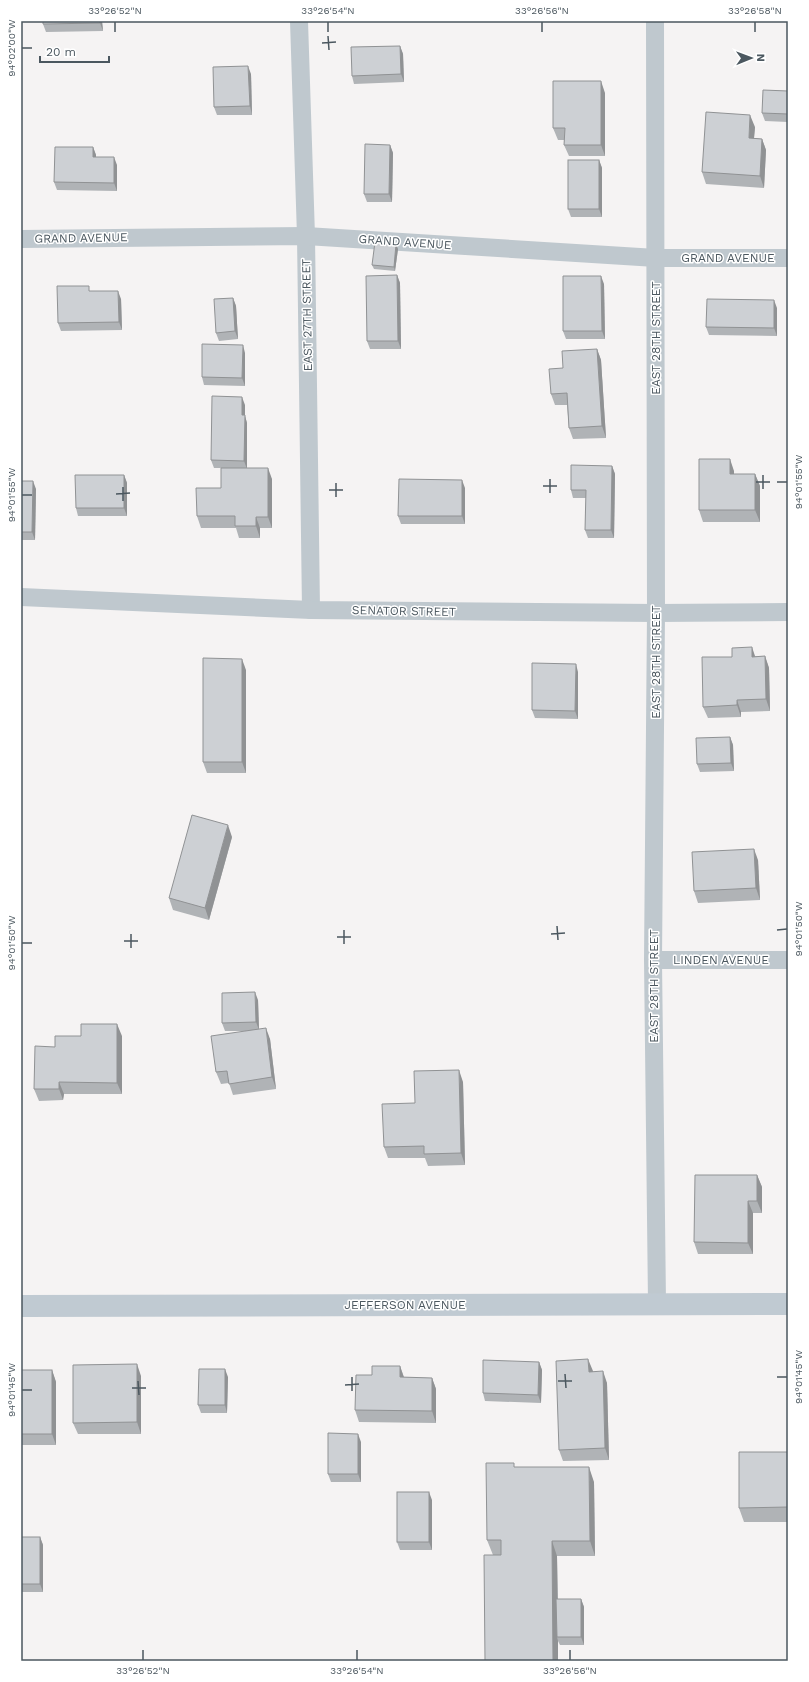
<svg xmlns="http://www.w3.org/2000/svg" width="809" height="1682" font-family="'Work Sans',sans-serif">
  <style>
    .lines { fill: none; stroke-linecap: round; stroke-linejoin: round }
    .street { stroke: #bfc8ce; stroke-width: 18 }
    .secondary { stroke: #c0cad2; stroke-width: 22 }
    .wall { fill: #b0b3b6 }
    .shaded-wall { fill: #909294 }
    .building { fill: #cdd0d4; stroke: #909294 }
    .ticks { fill: none; stroke: #4b575f; stroke-width: 1.5 }
    .labels { text-anchor: middle; stroke-width: 3; stroke-linejoin: round; paint-order: stroke }
    .street-label { font-size: 12px; fill: #4b575f; stroke: #fff }
    .neatline { fill: none; stroke: #4b575f; stroke-width: 1.5 }
    .ticks-label { font-size: 10px; text-anchor: middle; fill: #4b575f }
  </style>
  <rect width="100%" height="100%" fill="#f5f3f3"/>
  <g class="lines">
    <g class="street">
      <path d="M 299,21 L 306,236 L 311,610"/>
      <path d="M 655,21 L 656,613 L 653,960 L 657,1303"/>
      <path d="M 21,239 L 306,236 L 656,258 L 788,258"/>
      <path d="M 21,597 L 311,610 L 656,613 L 788,612"/>
      <path d="M 653,960 L 788,960"/>
    </g>
    <path class="secondary" d="M 21,1306 L 788,1304"/>
  </g>
  <g class="wall">
    <path d="M 102,21 L 103,31 L 46,32 L 43,24 Z"/>
    <path d="M 400,46 L 403,54 L 404,82 L 354,84 L 352,76 Z"/>
    <path d="M 251,74 L 252,115 L 217,115 L 214,107 Z"/>
    <path d="M 788,91 L 788,122 L 765,121 L 762,113 Z"/>
    <path d="M 605,93 L 605,156 L 569,156 L 564,145 L 564,140 L 558,140 L 553,128 Z"/>
    <path d="M 755,127 L 754,138 L 762,139 L 766,150 L 764,188 L 706,184 L 702,172 Z"/>
    <path d="M 390,145 L 393,153 L 392,202 L 367,202 L 364,194 Z"/>
    <path d="M 93,147 L 96,155 L 96,157 L 117,165 L 117,191 L 57,190 L 54,182 Z"/>
    <path d="M 599,160 L 602,168 L 602,217 L 571,217 L 568,209 Z"/>
    <path d="M 398,249 L 395,271 L 374,269 L 372,265 Z"/>
    <path d="M 397,275 L 400,283 L 401,349 L 370,349 L 367,341 Z"/>
    <path d="M 604,284 L 605,339 L 566,339 L 563,331 Z"/>
    <path d="M 91,291 L 121,299 L 122,330 L 61,331 L 58,323 Z"/>
    <path d="M 233,298 L 236,306 L 238,339 L 219,341 L 216,333 Z"/>
    <path d="M 777,308 L 777,336 L 709,335 L 706,327 Z"/>
    <path d="M 597,349 L 601,360 L 606,438 L 573,439 L 569,428 L 567,405 L 555,405 L 551,394 L 563,368 Z"/>
    <path d="M 245,353 L 245,386 L 204,385 L 202,377 Z"/>
    <path d="M 245,405 L 245,416 L 247,423 L 247,468 L 272,479 L 272,528 L 260,528 L 260,538 L 239,538 L 236,528 L 201,528 L 197,516 L 221,488 L 221,468 L 214,468 L 211,460 Z"/>
    <path d="M 612,466 L 615,474 L 614,538 L 588,538 L 585,530 L 586,498 L 573,498 L 571,490 Z"/>
    <path d="M 734,471 L 734,474 L 755,474 L 760,486 L 760,522 L 703,522 L 699,510 Z"/>
    <path d="M 124,475 L 127,483 L 127,516 L 78,516 L 76,508 Z"/>
    <path d="M 21,481 L 36,489 L 35,540 L 21,540 Z"/>
    <path d="M 465,488 L 465,524 L 401,524 L 398,516 Z"/>
    <path d="M 765,656 L 769,668 L 770,711 L 741,712 L 741,717 L 708,718 L 703,707 L 732,657 Z"/>
    <path d="M 246,670 L 246,773 L 207,773 L 203,762 Z"/>
    <path d="M 578,672 L 578,719 L 535,718 L 532,710 Z"/>
    <path d="M 730,737 L 733,745 L 734,771 L 700,772 L 697,764 Z"/>
    <path d="M 232,837 L 209,920 L 173,910 L 169,898 Z"/>
    <path d="M 758,860 L 760,900 L 698,903 L 694,891 Z"/>
    <path d="M 258,1000 L 259,1029 L 270,1039 L 276,1089 L 233,1095 L 229,1083 L 221,1084 L 216,1072 L 246,1031 L 225,1031 L 222,1023 Z"/>
    <path d="M 81,1036 L 122,1036 L 122,1094 L 64,1094 L 63,1100 L 39,1101 L 34,1089 L 55,1047 Z"/>
    <path d="M 463,1082 L 465,1165 L 428,1166 L 425,1158 L 388,1158 L 384,1147 L 415,1103 Z"/>
    <path d="M 757,1175 L 762,1187 L 762,1213 L 753,1213 L 753,1254 L 698,1254 L 694,1242 Z"/>
    <path d="M 539,1362 L 542,1370 L 541,1403 L 485,1401 L 483,1393 Z"/>
    <path d="M 400,1366 L 404,1377 L 432,1378 L 436,1389 L 436,1423 L 359,1422 L 355,1410 L 372,1375 Z"/>
    <path d="M 21,1370 L 52,1370 L 56,1382 L 56,1445 L 21,1445 Z"/>
    <path d="M 593,1372 L 607,1383 L 609,1460 L 563,1461 L 559,1450 Z"/>
    <path d="M 141,1376 L 141,1434 L 78,1434 L 73,1423 Z"/>
    <path d="M 228,1377 L 227,1413 L 201,1413 L 198,1405 Z"/>
    <path d="M 361,1442 L 361,1482 L 331,1482 L 328,1474 Z"/>
    <path d="M 788,1452 L 788,1522 L 744,1522 L 739,1508 Z"/>
    <path d="M 516,1467 L 594,1482 L 595,1556 L 557,1556 L 558,1599 L 581,1599 L 584,1607 L 584,1645 L 560,1645 L 558,1641 L 558,1661 L 485,1661 L 493,1555 L 487,1540 Z"/>
    <path d="M 432,1500 L 432,1550 L 400,1550 L 397,1542 Z"/>
    <path d="M 21,1537 L 40,1537 L 43,1545 L 43,1592 L 21,1592 Z"/>
  </g>
  <g class="shaded-wall">
    <path d="M 100,21 L 102,21 L 103,31 L 100,23 Z"/>
    <path d="M 400,46 L 403,54 L 404,82 L 401,74 Z"/>
    <path d="M 248,66 L 251,74 L 252,115 L 250,106 Z"/>
    <path d="M 601,81 L 605,93 L 605,156 L 601,145 Z"/>
    <path d="M 750,115 L 755,127 L 753,149 L 749,138 Z"/>
    <path d="M 762,139 L 766,150 L 764,188 L 760,176 Z"/>
    <path d="M 390,145 L 393,153 L 392,202 L 389,194 Z"/>
    <path d="M 93,147 L 96,155 L 96,165 L 93,157 Z"/>
    <path d="M 114,157 L 117,165 L 117,191 L 114,183 Z"/>
    <path d="M 599,160 L 602,168 L 602,217 L 599,209 Z"/>
    <path d="M 396,244 L 398,249 L 395,271 L 394,267 Z"/>
    <path d="M 397,275 L 400,283 L 401,349 L 398,341 Z"/>
    <path d="M 601,276 L 604,284 L 605,339 L 602,331 Z"/>
    <path d="M 118,291 L 121,299 L 122,330 L 119,322 Z"/>
    <path d="M 233,298 L 236,306 L 238,339 L 235,331 Z"/>
    <path d="M 774,300 L 777,308 L 777,336 L 774,328 Z"/>
    <path d="M 243,345 L 245,353 L 245,386 L 242,378 Z"/>
    <path d="M 597,349 L 601,360 L 606,438 L 602,426 Z"/>
    <path d="M 242,397 L 245,405 L 245,416 L 247,423 L 247,469 L 244,461 L 242,415 Z"/>
    <path d="M 730,459 L 734,471 L 734,486 L 730,474 Z"/>
    <path d="M 612,466 L 615,474 L 614,538 L 611,530 Z"/>
    <path d="M 268,468 L 272,479 L 272,528 L 268,517 Z"/>
    <path d="M 755,474 L 760,486 L 760,522 L 755,510 Z"/>
    <path d="M 124,475 L 127,483 L 127,516 L 124,508 Z"/>
    <path d="M 462,480 L 465,488 L 465,524 L 462,516 Z"/>
    <path d="M 33,481 L 36,489 L 35,540 L 32,532 Z"/>
    <path d="M 256,517 L 260,528 L 260,538 L 256,526 Z"/>
    <path d="M 752,647 L 756,659 L 752,657 Z"/>
    <path d="M 765,656 L 769,668 L 770,711 L 766,699 Z"/>
    <path d="M 242,659 L 246,670 L 246,773 L 242,762 Z"/>
    <path d="M 576,664 L 578,672 L 578,719 L 575,711 Z"/>
    <path d="M 737,700 L 741,712 L 741,717 L 737,705 Z"/>
    <path d="M 730,737 L 733,745 L 734,771 L 731,763 Z"/>
    <path d="M 228,825 L 232,837 L 209,920 L 205,908 Z"/>
    <path d="M 754,849 L 758,860 L 760,900 L 756,888 Z"/>
    <path d="M 255,992 L 258,1000 L 259,1030 L 256,1022 Z"/>
    <path d="M 117,1024 L 122,1036 L 122,1094 L 117,1083 Z"/>
    <path d="M 266,1028 L 270,1039 L 276,1089 L 272,1077 Z"/>
    <path d="M 459,1070 L 463,1082 L 465,1165 L 461,1153 Z"/>
    <path d="M 59,1082 L 64,1094 L 63,1100 L 59,1089 Z"/>
    <path d="M 757,1175 L 762,1187 L 762,1213 L 757,1201 Z"/>
    <path d="M 748,1201 L 753,1213 L 753,1254 L 748,1243 Z"/>
    <path d="M 588,1359 L 593,1371 L 593,1383 L 589,1372 Z"/>
    <path d="M 539,1362 L 542,1370 L 541,1403 L 538,1395 Z"/>
    <path d="M 137,1364 L 141,1376 L 141,1434 L 137,1422 Z"/>
    <path d="M 400,1366 L 404,1378 L 400,1377 Z"/>
    <path d="M 225,1369 L 228,1377 L 227,1413 L 225,1405 Z"/>
    <path d="M 52,1370 L 56,1382 L 56,1445 L 52,1434 Z"/>
    <path d="M 603,1371 L 607,1383 L 609,1460 L 605,1448 Z"/>
    <path d="M 432,1378 L 436,1389 L 436,1423 L 432,1411 Z"/>
    <path d="M 358,1434 L 361,1442 L 361,1482 L 358,1474 Z"/>
    <path d="M 589,1467 L 594,1482 L 595,1556 L 590,1541 Z"/>
    <path d="M 429,1492 L 432,1500 L 432,1550 L 429,1542 Z"/>
    <path d="M 40,1537 L 43,1545 L 43,1592 L 40,1584 Z"/>
    <path d="M 552,1541 L 557,1556 L 558,1637 L 557,1637 L 558,1641 L 558,1661 L 553,1661 Z"/>
    <path d="M 581,1599 L 584,1607 L 584,1645 L 581,1637 Z"/>
  </g>
  <g class="building">
    <path d="M 43,21 L 100,21 L 100,23 L 43,24 Z"/>
    <path d="M 400,46 L 401,74 L 352,76 L 351,47 Z"/>
    <path d="M 248,66 L 250,106 L 214,107 L 213,67 Z"/>
    <path d="M 553,81 L 601,81 L 601,145 L 564,145 L 565,128 L 553,128 Z"/>
    <path d="M 763,90 L 788,91 L 788,114 L 762,113 Z"/>
    <path d="M 706,112 L 750,115 L 749,138 L 762,139 L 760,176 L 702,172 Z"/>
    <path d="M 365,144 L 390,145 L 389,194 L 364,194 Z"/>
    <path d="M 55,147 L 93,147 L 93,157 L 114,157 L 114,183 L 54,182 Z"/>
    <rect x="568" y="160" width="31" height="49"/>
    <path d="M 375,242 L 396,244 L 394,267 L 372,265 Z"/>
    <path d="M 397,275 L 398,341 L 367,341 L 366,276 Z"/>
    <path d="M 563,276 L 601,276 L 602,331 L 563,331 Z"/>
    <path d="M 57,286 L 89,286 L 89,291 L 118,291 L 119,322 L 58,323 Z"/>
    <path d="M 233,298 L 235,331 L 216,333 L 214,299 Z"/>
    <path d="M 707,299 L 774,300 L 774,328 L 706,327 Z"/>
    <path d="M 202,344 L 243,345 L 242,378 L 202,377 Z"/>
    <path d="M 597,349 L 602,426 L 569,428 L 567,393 L 551,394 L 549,369 L 563,368 L 562,351 Z"/>
    <path d="M 212,396 L 242,397 L 242,415 L 245,415 L 244,461 L 211,460 Z"/>
    <path d="M 699,459 L 730,459 L 730,474 L 755,474 L 755,510 L 699,510 Z"/>
    <path d="M 571,465 L 612,466 L 611,530 L 585,530 L 586,490 L 571,490 Z"/>
    <path d="M 221,468 L 268,468 L 268,517 L 256,517 L 256,526 L 235,526 L 235,516 L 197,516 L 196,488 L 221,488 Z"/>
    <path d="M 75,475 L 124,475 L 124,508 L 76,508 Z"/>
    <path d="M 399,479 L 462,480 L 462,516 L 398,516 Z"/>
    <path d="M 21,481 L 33,481 L 32,532 L 21,532 Z"/>
    <path d="M 752,647 L 752,657 L 765,656 L 766,699 L 737,700 L 737,705 L 703,707 L 702,657 L 732,657 L 732,648 Z"/>
    <path d="M 203,658 L 242,659 L 242,762 L 203,762 Z"/>
    <path d="M 532,663 L 576,664 L 575,711 L 532,710 Z"/>
    <path d="M 730,737 L 731,763 L 697,764 L 696,738 Z"/>
    <path d="M 192,815 L 228,825 L 205,908 L 169,898 Z"/>
    <path d="M 754,849 L 756,888 L 694,891 L 692,852 Z"/>
    <path d="M 255,992 L 256,1022 L 222,1023 L 222,993 Z"/>
    <path d="M 81,1024 L 117,1024 L 117,1083 L 59,1082 L 59,1089 L 34,1089 L 35,1046 L 55,1047 L 55,1036 L 81,1036 Z"/>
    <path d="M 266,1028 L 272,1077 L 229,1084 L 227,1071 L 216,1072 L 211,1036 Z"/>
    <path d="M 459,1070 L 461,1153 L 424,1154 L 424,1146 L 384,1147 L 382,1104 L 415,1103 L 414,1071 Z"/>
    <path d="M 695,1175 L 757,1175 L 757,1201 L 748,1201 L 748,1243 L 694,1242 Z"/>
    <path d="M 588,1359 L 589,1372 L 603,1371 L 605,1448 L 559,1450 L 556,1361 Z"/>
    <path d="M 483,1360 L 539,1362 L 538,1395 L 483,1393 Z"/>
    <path d="M 137,1364 L 137,1422 L 73,1423 L 73,1365 Z"/>
    <path d="M 372,1366 L 400,1366 L 400,1377 L 432,1378 L 432,1411 L 355,1410 L 356,1375 L 372,1375 Z"/>
    <path d="M 199,1369 L 225,1369 L 225,1405 L 198,1405 Z"/>
    <rect x="21" y="1370" width="31" height="64"/>
    <path d="M 328,1433 L 358,1434 L 358,1474 L 328,1474 Z"/>
    <path d="M 739,1452 L 788,1452 L 788,1507 L 739,1508 Z"/>
    <path d="M 486,1463 L 514,1463 L 514,1467 L 589,1467 L 590,1541 L 552,1541 L 553,1661 L 485,1661 L 484,1555 L 501,1555 L 501,1540 L 487,1540 Z"/>
    <rect x="397" y="1492" width="32" height="50"/>
    <rect x="21" y="1537" width="19" height="47"/>
    <path d="M 556,1599 L 581,1599 L 581,1637 L 557,1637 Z"/>
  </g>
  <path class="ticks" d="M 115,22 L 115,32M 328,22 L 328,32M 542,22 L 542,32M 755,22 L 755,32M 328,36 L 329,50M 322,43 L 336,42M 22,48 L 32,48M 763,475 L 763,489M 550,479 L 550,493M 756,482 L 770,482M 777,482 L 787,482M 336,483 L 336,497M 543,486 L 557,486M 123,487 L 123,501M 329,490 L 343,490M 116,494 L 130,493M 22,495 L 32,495M 557,926 L 558,940M 344,930 L 344,944M 777,930 L 787,929M 131,934 L 131,948M 551,934 L 565,933M 337,937 L 351,937M 124,941 L 138,941M 22,943 L 32,943M 565,1374 L 566,1388M 352,1377 L 352,1391M 777,1377 L 787,1377M 138,1381 L 139,1395M 558,1381 L 572,1381M 345,1385 L 359,1384M 132,1388 L 146,1388M 22,1390 L 32,1390M 143,1650 L 143,1660M 357,1650 L 357,1660M 570,1650 L 570,1660"/>
  <g class="labels">
    <g class="street-label">
      <text transform="translate(81 238) rotate(-1)" y="4">GRAND AVENUE</text>
      <text transform="translate(405 242) rotate(4)" y="4">GRAND AVENUE</text>
      <text x="728" y="262">GRAND AVENUE</text>
      <text transform="translate(307 315) rotate(-91)" y="4">EAST 27TH STREET</text>
      <text transform="translate(656 338) rotate(-90)" y="4">EAST 28TH STREET</text>
      <text transform="translate(404 611) rotate(1)" y="4">SENATOR STREET</text>
      <text transform="translate(656 662) rotate(-90)" y="4">EAST 28TH STREET</text>
      <text x="721" y="964">LINDEN AVENUE</text>
      <text transform="translate(654 986) rotate(-90)" y="4">EAST 28TH STREET</text>
      <text x="405" y="1309">JEFFERSON AVENUE</text>
    </g>
  </g>
  <rect width="809" height="1682" fill="none" stroke="#ffffff" stroke-width="44"/>
  <g transform="translate(751 58) rotate(89)" stroke="#ffffff" stroke-width="3" paint-order="stroke">
  <path d="M0-3L7 15L0 10L-7 15Z" fill="#4b575f"/>
  <text y="-6" font-size="11" font-weight="bold" text-anchor="middle" fill="#4b575f">N</text>
  </g>
  <path d="M40 56v6h69v-6" fill="none" stroke="#4b575f" stroke-width="2"/>
  <text x="46" y="56" font-size="12" fill="#4b575f" stroke="#ffffff" stroke-width="3" paint-order="stroke">20 m</text>
  <rect x="22" y="22" width="765" height="1638" class="neatline"/>
  <g class="ticks-label">
    <text x="115" y="14">33°26'52"N</text>
    <text x="328" y="14">33°26'54"N</text>
    <text x="542" y="14">33°26'56"N</text>
    <text x="755" y="14">33°26'58"N</text>
    <text transform="translate(11 48) rotate(-90)" y="4">94°02'00"W</text>
    <text transform="translate(798 482) rotate(-90)" y="4">94°01'55"W</text>
    <text transform="translate(11 495) rotate(-90)" y="4">94°01'55"W</text>
    <text transform="translate(798 929) rotate(-90)" y="4">94°01'50"W</text>
    <text transform="translate(11 943) rotate(-90)" y="4">94°01'50"W</text>
    <text transform="translate(798 1377) rotate(-90)" y="4">94°01'45"W</text>
    <text transform="translate(11 1390) rotate(-90)" y="4">94°01'45"W</text>
    <text x="143" y="1674">33°26'52"N</text>
    <text x="357" y="1674">33°26'54"N</text>
    <text x="570" y="1674">33°26'56"N</text>
  </g>
</svg>
